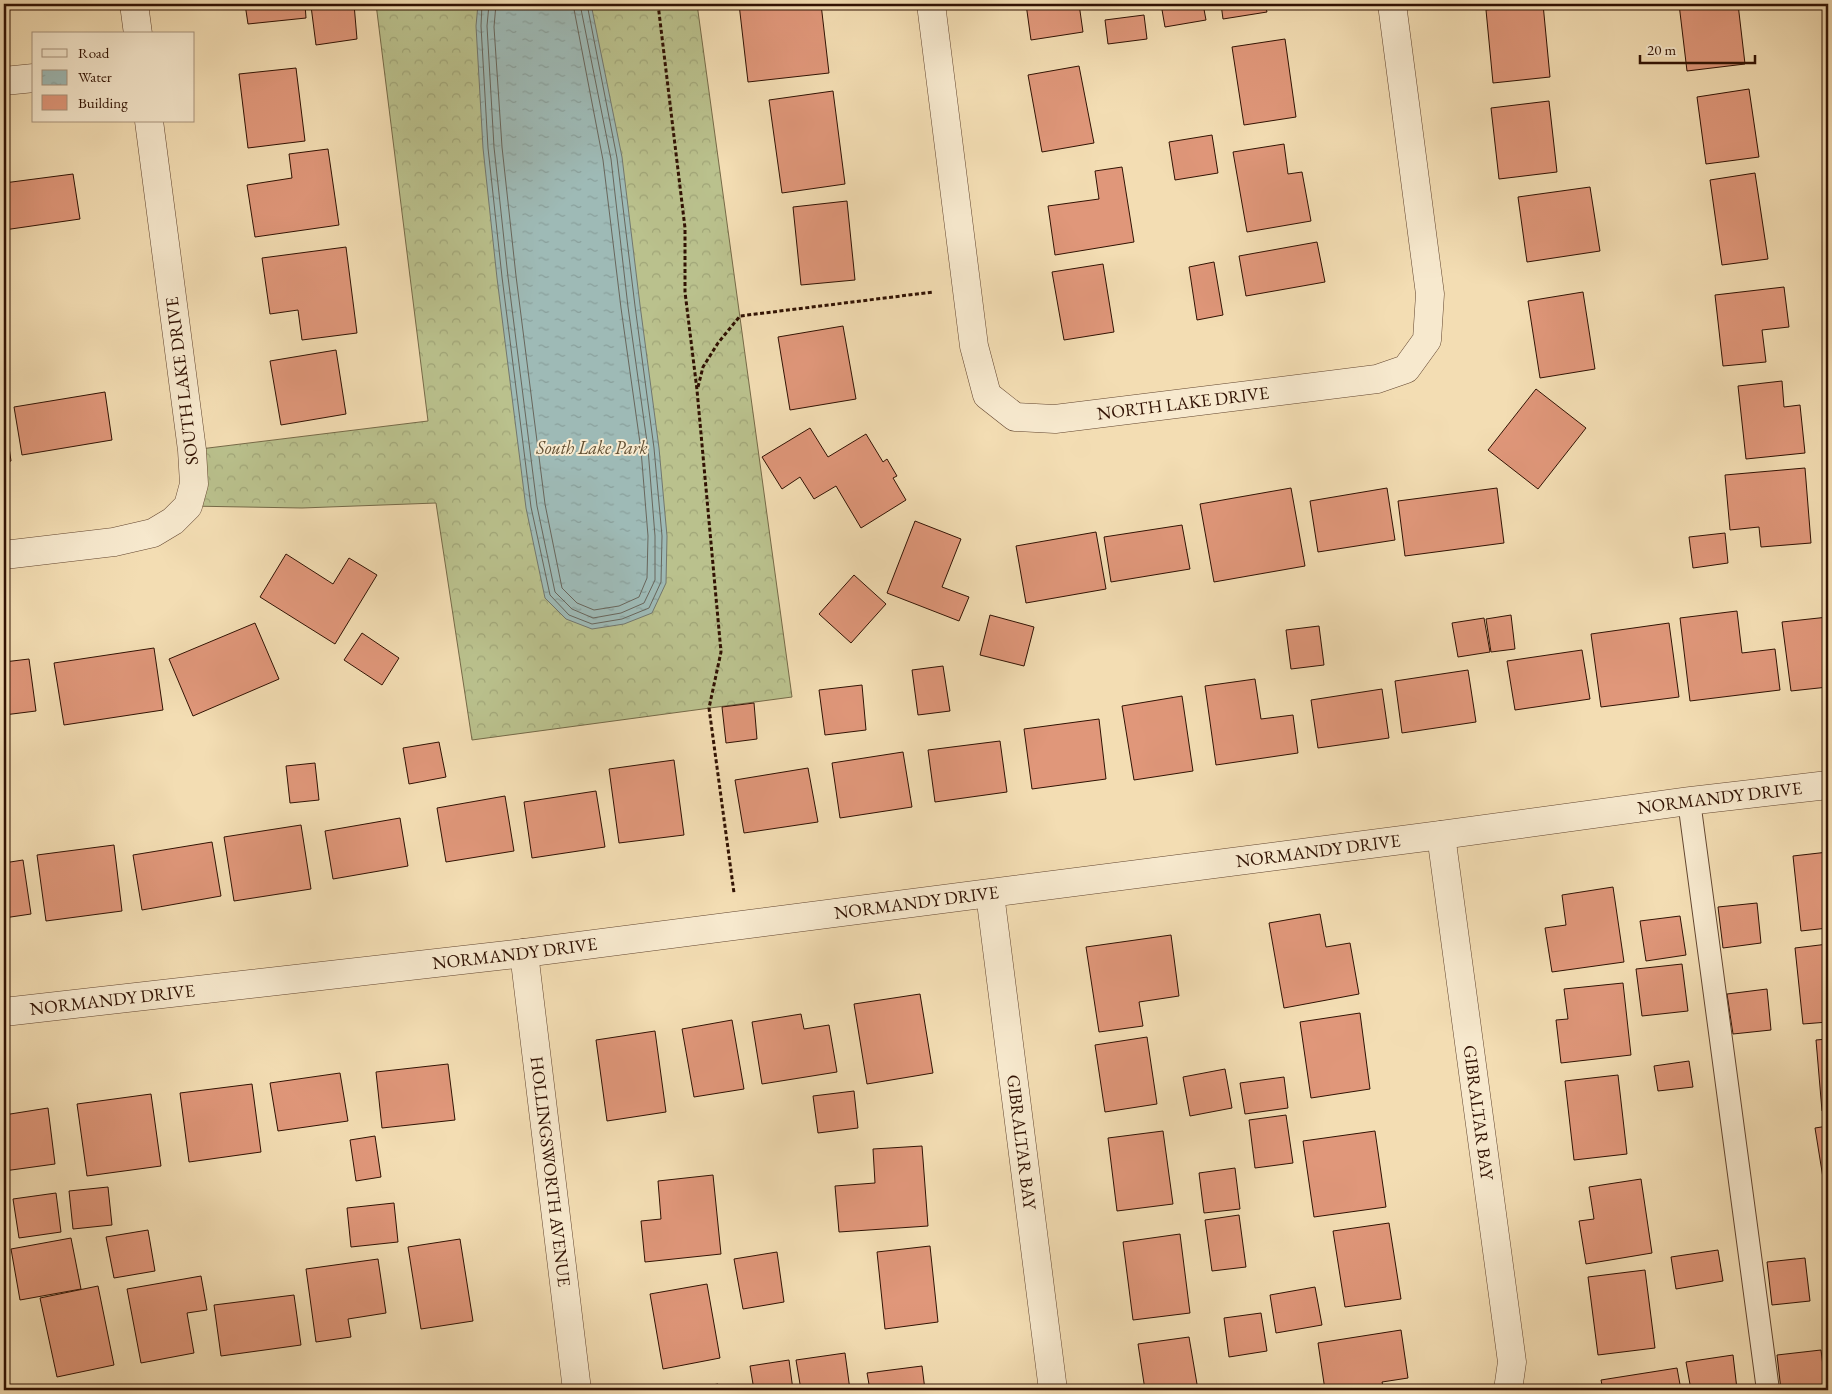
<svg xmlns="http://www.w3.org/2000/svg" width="1832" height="1394" font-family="'EB Garamond',serif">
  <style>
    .forest { fill: url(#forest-crowns); stroke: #766a48 }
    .water { fill: url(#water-ripples); stroke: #72776e }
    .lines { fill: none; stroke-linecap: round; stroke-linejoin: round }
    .shore { stroke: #68665c; stroke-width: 1 }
    .building { fill: #e0977a; stroke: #311203 }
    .service-casing { stroke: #62452f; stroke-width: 24 }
    .minor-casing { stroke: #62452f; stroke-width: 29 }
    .path { stroke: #311203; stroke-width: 3; stroke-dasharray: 4 2.5; stroke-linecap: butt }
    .service { stroke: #f7e9ce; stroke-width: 22 }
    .minor { stroke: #f7e9ce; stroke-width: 28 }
    .labels { text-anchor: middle; stroke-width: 4; stroke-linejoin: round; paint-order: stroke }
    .street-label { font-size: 18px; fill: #311203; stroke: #f7e9ce }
    .park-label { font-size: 18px; font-style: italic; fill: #614f33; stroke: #f7e9ce }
  </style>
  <defs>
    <pattern id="forest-crowns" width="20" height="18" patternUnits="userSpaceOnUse" patternTransform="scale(1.25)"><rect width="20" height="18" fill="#bac18d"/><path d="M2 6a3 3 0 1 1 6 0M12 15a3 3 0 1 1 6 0" fill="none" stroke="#a0a578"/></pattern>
    <pattern id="water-ripples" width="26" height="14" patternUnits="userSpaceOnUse" patternTransform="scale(1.25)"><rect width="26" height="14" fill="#9ebab6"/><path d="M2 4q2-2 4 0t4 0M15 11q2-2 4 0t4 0" fill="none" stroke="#899f9b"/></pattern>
  </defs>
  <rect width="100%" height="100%" fill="#f3ddb3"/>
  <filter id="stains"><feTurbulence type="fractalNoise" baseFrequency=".004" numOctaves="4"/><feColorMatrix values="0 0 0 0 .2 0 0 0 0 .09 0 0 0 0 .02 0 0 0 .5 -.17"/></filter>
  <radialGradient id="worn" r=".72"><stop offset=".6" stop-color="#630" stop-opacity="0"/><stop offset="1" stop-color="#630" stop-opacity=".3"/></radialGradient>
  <path class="forest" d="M 376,4 L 697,4 L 792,697 L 472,740 L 436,503 L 302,508 L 188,506 L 192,450 L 428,421 Z"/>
  <path class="water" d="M 478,4 L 591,4 L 622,157 L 640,305 L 659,448 L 667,536 L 666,583 L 652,613 L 624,624 L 592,629 L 566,619 L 545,598 L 526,508 L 497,278 L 483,148 L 476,26 Z"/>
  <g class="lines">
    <g class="shore">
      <path d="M 482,4 L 481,26 L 488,148 L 502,277 L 531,507 L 550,595 L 569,615 L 592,624 L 622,619 L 649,608 L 661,582 L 662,536 L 654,448 L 635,306 L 617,158 L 587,4"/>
      <path d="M 489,4 L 487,26 L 494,147 L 508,277 L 537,506 L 555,592 L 572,609 L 593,618 L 621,613 L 644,603 L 655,580 L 655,536 L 648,449 L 628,307 L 611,159 L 580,4"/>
      <path d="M 496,4 L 494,27 L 502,147 L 516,276 L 545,504 L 562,588 L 577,603 L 594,610 L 619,606 L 639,597 L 647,578 L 648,536 L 641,450 L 621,308 L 603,160 L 573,4"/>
    </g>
  </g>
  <g class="building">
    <path d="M 245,4 L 305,4 L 306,18 L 248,24 Z"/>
    <path d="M 333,4 L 354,4 L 357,39 L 316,45 L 311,6 Z"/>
    <path d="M 739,4 L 821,4 L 829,73 L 748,82 Z"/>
    <path d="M 1026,4 L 1079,4 L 1083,32 L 1031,40 Z"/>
    <path d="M 1161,4 L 1203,4 L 1206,20 L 1165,27 Z"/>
    <path d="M 1221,4 L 1265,4 L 1267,12 L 1223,19 Z"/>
    <path d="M 1543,4 L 1550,77 L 1493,83 L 1486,10 Z"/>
    <path d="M 1679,4 L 1738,4 L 1745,64 L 1687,71 Z"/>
    <path d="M 1144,15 L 1147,39 L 1108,44 L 1105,20 Z"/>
    <path d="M 1285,39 L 1296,117 L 1244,125 L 1232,47 Z"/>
    <path d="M 1079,66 L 1094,143 L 1042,152 L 1028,75 Z"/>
    <path d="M 296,68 L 305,141 L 248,148 L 239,74 Z"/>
    <path d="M 1749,89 L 1759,157 L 1706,164 L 1697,97 Z"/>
    <path d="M 833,91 L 845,184 L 782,193 L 769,100 Z"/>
    <path d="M 1549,101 L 1557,172 L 1499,179 L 1491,108 Z"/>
    <path d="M 1212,135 L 1218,173 L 1175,180 L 1169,142 Z"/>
    <path d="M 1284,144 L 1288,174 L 1302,172 L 1311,221 L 1247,232 L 1233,152 Z"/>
    <path d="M 328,149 L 339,225 L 255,237 L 247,185 L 292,178 L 289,154 Z"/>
    <path d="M 1122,167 L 1134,242 L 1055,255 L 1048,206 L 1099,199 L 1095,171 Z"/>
    <path d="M 1755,173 L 1768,259 L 1722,265 L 1710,180 Z"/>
    <path d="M 73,174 L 80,219 L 4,230 L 4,183 Z"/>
    <path d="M 1590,187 L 1600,251 L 1527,262 L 1518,197 Z"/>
    <path d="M 847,201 L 855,280 L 801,285 L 793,207 Z"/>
    <path d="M 1317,242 L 1325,282 L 1246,296 L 1239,256 Z"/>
    <path d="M 346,247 L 357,333 L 302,340 L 298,310 L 270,314 L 262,258 Z"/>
    <path d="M 1214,262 L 1223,315 L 1197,320 L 1189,267 Z"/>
    <path d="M 1103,264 L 1114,332 L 1064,340 L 1052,272 Z"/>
    <path d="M 1784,287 L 1789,327 L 1762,330 L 1766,362 L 1723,366 L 1715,295 Z"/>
    <path d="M 1583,292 L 1595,369 L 1540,378 L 1528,301 Z"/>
    <path d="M 843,326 L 856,399 L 790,410 L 778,337 Z"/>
    <path d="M 336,350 L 346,414 L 281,425 L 270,361 Z"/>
    <path d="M 1782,381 L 1784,407 L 1800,405 L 1805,453 L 1746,459 L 1738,386 Z"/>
    <path d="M 1536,389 L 1586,428 L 1538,489 L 1488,450 Z"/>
    <path d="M 105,392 L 112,440 L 22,455 L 14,407 Z"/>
    <path d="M 4,412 L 11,461 L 4,463 Z"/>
    <path d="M 810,428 L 828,457 L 866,434 L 883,462 L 887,459 L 897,476 L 893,478 L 906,500 L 861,528 L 836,486 L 814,499 L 800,477 L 782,489 L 762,457 Z"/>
    <path d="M 1805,468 L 1811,543 L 1761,547 L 1759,527 L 1730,530 L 1725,475 Z"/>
    <path d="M 1291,488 L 1305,566 L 1214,582 L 1200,504 Z"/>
    <path d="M 1387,488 L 1395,540 L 1318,552 L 1310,501 Z"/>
    <path d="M 1497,488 L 1504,543 L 1405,556 L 1398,501 Z"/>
    <path d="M 915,521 L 961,539 L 942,587 L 969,597 L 959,621 L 887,593 Z"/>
    <path d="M 1182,525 L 1190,569 L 1111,582 L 1104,537 Z"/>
    <path d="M 1096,532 L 1106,589 L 1026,603 L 1016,546 Z"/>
    <path d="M 1725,533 L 1728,563 L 1693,568 L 1689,537 Z"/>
    <path d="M 286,554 L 333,584 L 349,558 L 377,575 L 335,644 L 260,597 Z"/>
    <path d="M 854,575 L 886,604 L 851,643 L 819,614 Z"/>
    <path d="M 1737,611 L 1742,653 L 1775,649 L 1780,690 L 1690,701 L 1680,618 Z"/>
    <path d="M 990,615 L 1034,627 L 1024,666 L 980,655 Z"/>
    <path d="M 1511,615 L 1515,649 L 1491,652 L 1486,619 Z"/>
    <path d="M 1828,617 L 1828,687 L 1791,691 L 1782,622 Z"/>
    <path d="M 1484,618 L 1490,652 L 1458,657 L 1452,623 Z"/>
    <path d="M 255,623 L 279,679 L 193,716 L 169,659 Z"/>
    <path d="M 1669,623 L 1679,697 L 1601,707 L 1591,634 Z"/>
    <path d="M 1319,626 L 1324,665 L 1291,669 L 1286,630 Z"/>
    <path d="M 362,633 L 399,658 L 382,685 L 344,660 Z"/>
    <path d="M 154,648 L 163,710 L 64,725 L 54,663 Z"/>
    <path d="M 1582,650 L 1590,699 L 1515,710 L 1507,661 Z"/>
    <path d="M 29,659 L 36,711 L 4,715 L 4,662 Z"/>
    <path d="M 943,666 L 950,711 L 918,715 L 912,670 Z"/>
    <path d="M 1468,670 L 1476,722 L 1402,733 L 1395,681 Z"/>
    <path d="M 1255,679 L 1261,719 L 1293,715 L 1298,753 L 1216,765 L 1205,686 Z"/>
    <path d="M 862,685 L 866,730 L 825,735 L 819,690 Z"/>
    <path d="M 1382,689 L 1389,738 L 1318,748 L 1311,700 Z"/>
    <path d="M 1182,696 L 1193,771 L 1134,780 L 1122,706 Z"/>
    <path d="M 754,703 L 757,739 L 726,743 L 722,707 Z"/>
    <path d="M 1099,719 L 1106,779 L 1032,789 L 1024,729 Z"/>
    <path d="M 1000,741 L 1007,792 L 935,802 L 928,750 Z"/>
    <path d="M 439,742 L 446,777 L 409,784 L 403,748 Z"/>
    <path d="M 903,752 L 912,807 L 840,818 L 832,763 Z"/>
    <path d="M 674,760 L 684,835 L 619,843 L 609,769 Z"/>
    <path d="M 315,763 L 319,800 L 290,803 L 286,766 Z"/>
    <path d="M 808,768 L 818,822 L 744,833 L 735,780 Z"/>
    <path d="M 596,791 L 605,847 L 532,858 L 524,802 Z"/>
    <path d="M 505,796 L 514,851 L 446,862 L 437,808 Z"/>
    <path d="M 400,818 L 408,866 L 333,879 L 325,831 Z"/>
    <path d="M 301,825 L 311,889 L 234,901 L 224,837 Z"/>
    <path d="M 212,842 L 221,896 L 142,910 L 133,855 Z"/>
    <path d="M 114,845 L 122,911 L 46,921 L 37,855 Z"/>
    <path d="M 1828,852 L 1828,928 L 1801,931 L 1793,856 Z"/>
    <path d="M 23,860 L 31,914 L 4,918 L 4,863 Z"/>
    <path d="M 1613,887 L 1624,962 L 1552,972 L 1545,928 L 1566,925 L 1562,895 Z"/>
    <path d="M 1757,903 L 1761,943 L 1723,948 L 1718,907 Z"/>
    <path d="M 1320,914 L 1326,947 L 1350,943 L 1359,994 L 1284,1008 L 1269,923 Z"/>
    <path d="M 1680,916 L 1686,955 L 1646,961 L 1640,921 Z"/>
    <path d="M 1171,935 L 1179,996 L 1139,1002 L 1143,1026 L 1099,1032 L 1086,947 Z"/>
    <path d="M 1828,944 L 1828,1022 L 1803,1024 L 1795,948 Z"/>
    <path d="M 1682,964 L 1688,1011 L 1642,1016 L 1636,969 Z"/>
    <path d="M 1623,983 L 1631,1055 L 1561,1063 L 1556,1020 L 1568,1019 L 1564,989 Z"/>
    <path d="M 1767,989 L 1771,1030 L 1733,1034 L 1727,994 Z"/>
    <path d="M 920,994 L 933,1073 L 867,1084 L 854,1004 Z"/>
    <path d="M 1360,1013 L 1370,1089 L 1311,1098 L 1300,1022 Z"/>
    <path d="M 801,1014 L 804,1029 L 829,1025 L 837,1072 L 762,1084 L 752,1022 Z"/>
    <path d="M 732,1020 L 744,1089 L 694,1097 L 682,1029 Z"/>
    <path d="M 655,1031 L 666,1112 L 607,1121 L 596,1040 Z"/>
    <path d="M 1147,1037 L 1157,1104 L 1105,1112 L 1095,1045 Z"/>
    <path d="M 1828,1039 L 1828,1110 L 1822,1111 L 1816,1040 Z"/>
    <path d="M 1689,1061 L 1693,1087 L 1658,1091 L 1654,1066 Z"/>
    <path d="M 448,1064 L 455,1120 L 382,1128 L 376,1072 Z"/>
    <path d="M 1225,1069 L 1232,1108 L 1190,1116 L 1183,1077 Z"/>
    <path d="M 340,1073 L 348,1121 L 278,1131 L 270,1083 Z"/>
    <path d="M 1618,1075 L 1627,1154 L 1574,1160 L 1565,1081 Z"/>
    <path d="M 1284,1077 L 1288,1108 L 1245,1114 L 1240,1083 Z"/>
    <path d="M 252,1084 L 261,1152 L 189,1162 L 180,1093 Z"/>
    <path d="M 854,1091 L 858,1128 L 818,1133 L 813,1096 Z"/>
    <path d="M 151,1094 L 161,1166 L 87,1176 L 77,1104 Z"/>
    <path d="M 48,1108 L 55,1164 L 4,1171 L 4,1115 Z"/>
    <path d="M 1286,1115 L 1293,1163 L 1255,1168 L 1249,1120 Z"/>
    <path d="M 1828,1126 L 1828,1202 L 1827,1203 L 1815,1128 Z"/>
    <path d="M 1163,1131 L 1173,1204 L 1117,1211 L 1108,1138 Z"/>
    <path d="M 1375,1131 L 1386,1207 L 1314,1217 L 1303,1141 Z"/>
    <path d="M 375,1136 L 381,1177 L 356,1181 L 350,1140 Z"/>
    <path d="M 922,1146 L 928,1226 L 839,1232 L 835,1186 L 875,1183 L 873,1149 Z"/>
    <path d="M 1235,1168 L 1240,1209 L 1204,1213 L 1199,1173 Z"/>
    <path d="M 713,1175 L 721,1254 L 645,1262 L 641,1221 L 661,1219 L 658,1181 Z"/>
    <path d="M 1641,1179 L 1652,1253 L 1586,1264 L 1579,1221 L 1594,1219 L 1589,1187 Z"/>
    <path d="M 108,1187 L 112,1225 L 73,1229 L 69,1191 Z"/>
    <path d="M 56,1193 L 61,1232 L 19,1238 L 13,1199 Z"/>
    <path d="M 394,1203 L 398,1242 L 351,1247 L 347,1208 Z"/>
    <path d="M 1239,1215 L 1246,1267 L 1212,1271 L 1205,1220 Z"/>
    <path d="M 1389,1223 L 1401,1299 L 1345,1307 L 1333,1231 Z"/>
    <path d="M 148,1230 L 155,1271 L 114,1278 L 106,1237 Z"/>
    <path d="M 1180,1234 L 1190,1313 L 1133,1320 L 1123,1242 Z"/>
    <path d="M 71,1238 L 81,1289 L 20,1300 L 11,1249 Z"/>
    <path d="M 460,1239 L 473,1321 L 421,1329 L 408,1247 Z"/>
    <path d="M 930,1246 L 938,1322 L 885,1329 L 877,1252 Z"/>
    <path d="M 1718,1250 L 1723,1281 L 1676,1289 L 1671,1257 Z"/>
    <path d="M 777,1252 L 784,1302 L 743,1309 L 734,1259 Z"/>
    <path d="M 1805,1258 L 1810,1301 L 1772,1305 L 1767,1262 Z"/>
    <path d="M 378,1259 L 386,1313 L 348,1319 L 351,1337 L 316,1342 L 306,1269 Z"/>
    <path d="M 1645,1270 L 1655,1348 L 1598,1355 L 1588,1277 Z"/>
    <path d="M 201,1276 L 207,1310 L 187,1313 L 194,1353 L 141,1363 L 127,1289 Z"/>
    <path d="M 707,1284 L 720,1358 L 663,1369 L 650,1294 Z"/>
    <path d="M 98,1286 L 114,1365 L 57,1377 L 40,1298 Z"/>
    <path d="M 1315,1287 L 1322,1325 L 1276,1333 L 1270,1295 Z"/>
    <path d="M 294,1295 L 301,1345 L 221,1356 L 214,1305 Z"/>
    <path d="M 1261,1313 L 1267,1351 L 1229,1357 L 1224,1318 Z"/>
    <path d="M 1401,1330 L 1408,1378 L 1382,1382 L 1384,1390 L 1325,1390 L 1318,1343 Z"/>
    <path d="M 1189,1337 L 1198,1390 L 1145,1390 L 1138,1344 Z"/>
    <path d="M 1821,1350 L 1826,1390 L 1781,1390 L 1777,1355 Z"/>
    <path d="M 845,1353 L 850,1390 L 801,1390 L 796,1360 Z"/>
    <path d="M 1733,1355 L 1737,1389 L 1691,1390 L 1686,1362 Z"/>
    <path d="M 789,1360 L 793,1390 L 754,1390 L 750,1366 Z"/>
    <path d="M 922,1366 L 925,1390 L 870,1390 L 867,1373 Z"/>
    <path d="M 1677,1368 L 1681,1390 L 1603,1390 L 1601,1380 Z"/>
    <path d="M 718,1384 L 719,1390 L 683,1390 Z"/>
  </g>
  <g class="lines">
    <defs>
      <path id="service" d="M 1689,801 L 1768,1390"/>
      <g id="minor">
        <path d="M 134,4 L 138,34"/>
        <path id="s1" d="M 931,4 L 974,346 L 987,395 L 1015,417 L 1055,419 L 1377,379 L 1406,369 L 1427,340 L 1430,294 L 1392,4"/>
        <path d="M 4,81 L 34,78"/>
        <path d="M 4,555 L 114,542 L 153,533 L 173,521 L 188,506 L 194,484 L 192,450 L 149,121"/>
        <path id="s2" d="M 1441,835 L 1512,1362 L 1508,1390"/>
        <path id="s3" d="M 990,894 L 1053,1390"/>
        <path id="s4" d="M 524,953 L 577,1390"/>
        <path id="s5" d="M 4,1012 L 524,953 L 1441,835 L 1689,801 L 1828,785"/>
      </g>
    </defs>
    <use href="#service" class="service-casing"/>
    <use href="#minor" class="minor-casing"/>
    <g class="path">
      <path d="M 658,4 L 685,228 L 685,292 L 697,390 L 721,652 L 709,708 L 734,893"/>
      <path d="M 698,387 L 703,367 L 718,343 L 740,316 L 933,292"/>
    </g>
    <use href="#service" class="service"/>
    <use href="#minor" class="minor"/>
  </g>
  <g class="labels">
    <g class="street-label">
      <text transform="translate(182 381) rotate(-97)" y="6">SOUTH LAKE DRIVE</text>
      <text dy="6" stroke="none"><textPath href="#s1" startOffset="600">NORTH LAKE DRIVE</textPath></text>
      <text dy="6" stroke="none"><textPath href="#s5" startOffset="1729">NORMANDY DRIVE</textPath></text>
      <text dy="6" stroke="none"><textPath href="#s5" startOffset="1324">NORMANDY DRIVE</textPath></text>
      <text dy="6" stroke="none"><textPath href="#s5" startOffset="919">NORMANDY DRIVE</textPath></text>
      <text dy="6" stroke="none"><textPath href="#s5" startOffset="514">NORMANDY DRIVE</textPath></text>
      <text dy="6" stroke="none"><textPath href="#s5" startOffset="109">NORMANDY DRIVE</textPath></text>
      <text dy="6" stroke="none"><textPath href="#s2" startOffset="280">GIBRALTAR BAY</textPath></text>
      <text dy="6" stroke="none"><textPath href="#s3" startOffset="250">GIBRALTAR BAY</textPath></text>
      <text dy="6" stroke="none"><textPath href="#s4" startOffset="220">HOLLINGSWORTH AVENUE</textPath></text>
    </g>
    <g class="park-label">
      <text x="592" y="454">South Lake Park</text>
    </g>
  </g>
  <rect width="1832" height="1394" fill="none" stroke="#f3ddb3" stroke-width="20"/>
  <rect x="5" y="5" width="1822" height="1384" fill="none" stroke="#311203" stroke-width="2.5"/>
  <rect x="10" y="10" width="1812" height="1374" fill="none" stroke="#311203"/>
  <rect x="32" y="32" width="162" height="90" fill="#f7e9ce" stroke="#a8937d"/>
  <rect x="42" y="49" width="25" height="8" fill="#f7e9ce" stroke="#a8937d"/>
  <text x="78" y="58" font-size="15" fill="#311203">Road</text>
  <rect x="42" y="70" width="25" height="15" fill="url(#water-ripples)" stroke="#a8937d"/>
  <text x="78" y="82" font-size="15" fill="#311203">Water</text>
  <rect x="42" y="95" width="25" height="15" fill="#e0977a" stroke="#a8937d"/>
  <text x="78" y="108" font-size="15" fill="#311203">Building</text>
  <path d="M1640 55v8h115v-8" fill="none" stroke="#311203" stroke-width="2.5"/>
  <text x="1647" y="55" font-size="15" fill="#311203" stroke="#f7e9ce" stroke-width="4" paint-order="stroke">20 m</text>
  <rect width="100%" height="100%" filter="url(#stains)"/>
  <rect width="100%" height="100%" fill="url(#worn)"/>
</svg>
